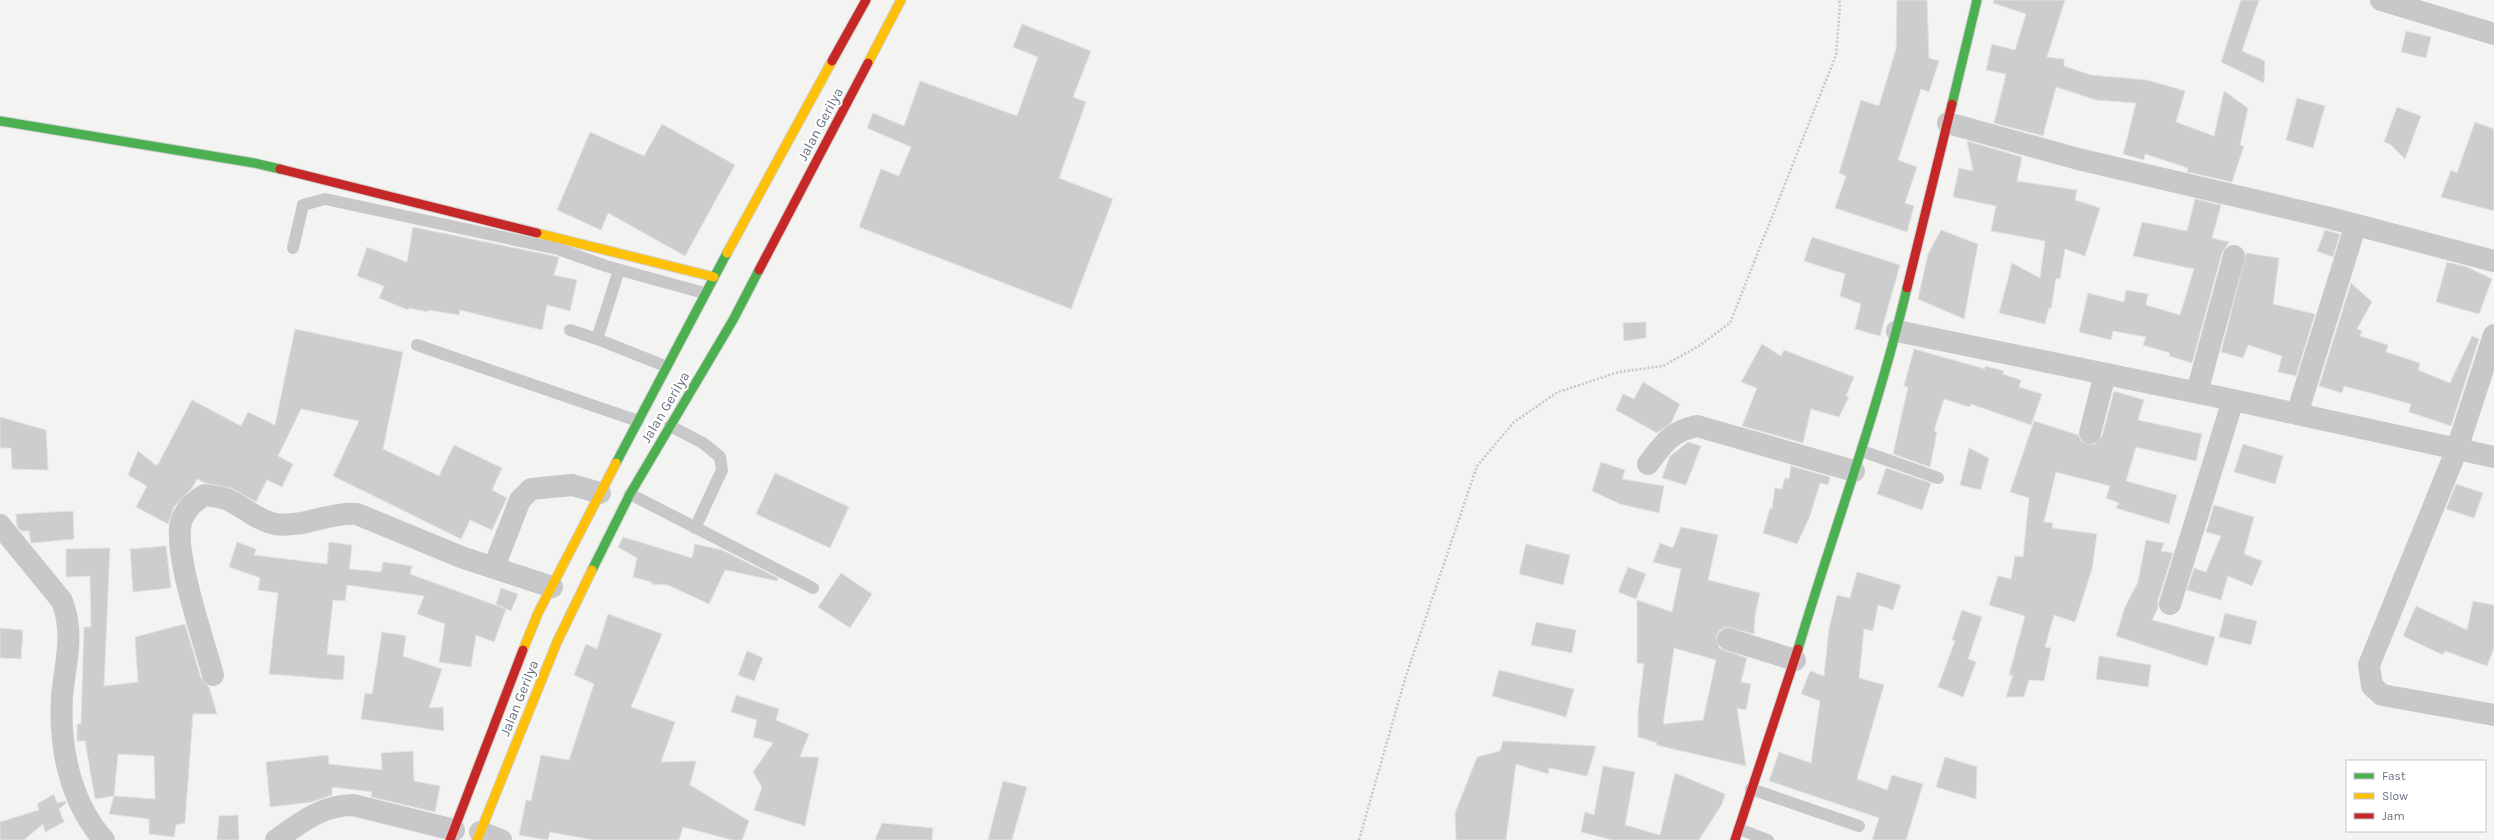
<svg xmlns="http://www.w3.org/2000/svg" width="2494" height="840" font-family="Karla,sans-serif">
  <style>
    .building { fill: #cccdce; stroke: #e2e2e2; fill-rule: evenodd }
    .lines { fill: none; stroke-linecap: round; stroke-linejoin: round }
    .fast-casing { stroke: #d0d1d1; stroke-width: 11 }
    .slow-casing { stroke: #d0d1d1; stroke-width: 11 }
    .jam-casing { stroke: #d0d1d1; stroke-width: 11 }
    .path { stroke: #c5c6c7; stroke-width: 2.5; stroke-dasharray: 2 2; stroke-linecap: butt }
    .lane { stroke: #c8c8ca; stroke-width: 12 }
    .street { stroke: #c8c8ca; stroke-width: 22 }
    .fast { stroke: #4caf50; stroke-width: 9 }
    .slow { stroke: #ffc107; stroke-width: 9 }
    .jam { stroke: #c62828; stroke-width: 9 }
    .labels { text-anchor: middle; stroke-width: 4; stroke-linejoin: round; paint-order: stroke }
    .street-label { font-size: 14px; fill: #67717f; stroke: #fff }
  </style>
  <rect width="100%" height="100%" fill="#f3f3f2"/>
  <g class="building">
    <path d="M 1897,0 L 1927,0 L 1929,58 L 1939,61 L 1929,92 L 1921,89 L 1898,160 L 1917,167 L 1905,203 L 1914,206 L 1907,232 L 1835,208 L 1846,176 L 1839,173 L 1861,100 L 1879,106 L 1896,49 Z"/>
    <path d="M 1994,0 L 2065,0 L 2047,57 L 2064,59 L 2064,66 L 2091,75 L 2147,80 L 2185,91 L 2176,122 L 2214,136 L 2224,91 L 2248,108 L 2240,145 L 2244,146 L 2232,182 L 2187,172 L 2188,168 L 2145,154 L 2144,160 L 2123,154 L 2136,103 L 2096,100 L 2056,87 L 2043,136 L 1994,123 L 2006,74 L 1986,70 L 1992,44 L 2015,50 L 2026,14 L 1993,3 Z"/>
    <path d="M 2241,0 L 2259,0 L 2242,51 L 2265,61 L 2264,83 L 2221,62 Z"/>
    <path d="M 1022,24 L 1091,51 L 1073,97 L 1086,102 L 1059,178 L 1113,199 L 1071,309 L 859,227 L 881,169 L 899,176 L 911,147 L 867,128 L 873,113 L 904,126 L 920,81 L 1017,116 L 1038,57 L 1013,47 Z"/>
    <path d="M 2406,31 L 2431,37 L 2426,58 L 2401,52 Z"/>
    <path d="M 2297,98 L 2325,106 L 2313,148 L 2286,140 Z"/>
    <path d="M 2397,107 L 2421,116 L 2405,159 L 2390,144 L 2384,142 Z"/>
    <path d="M 2475,122 L 2494,129 L 2494,211 L 2441,197 L 2451,170 L 2457,173 Z"/>
    <path d="M 662,124 L 735,165 L 685,256 L 608,213 L 601,230 L 557,210 L 590,132 L 644,156 Z"/>
    <path d="M 1967,141 L 2022,157 L 2017,181 L 2077,190 L 2075,200 L 2100,208 L 2085,256 L 2065,249 L 2060,279 L 2056,278 L 2051,309 L 2049,308 L 2045,324 L 1999,313 L 2012,263 L 2040,278 L 2045,241 L 1991,231 L 1996,206 L 1953,197 L 1959,168 L 1973,171 Z"/>
    <path d="M 2195,199 L 2221,205 L 2212,238 L 2229,242 L 2222,253 L 2192,363 L 2169,356 L 2170,353 L 2143,345 L 2146,337 L 2113,331 L 2111,340 L 2079,332 L 2088,293 L 2124,302 L 2126,290 L 2148,294 L 2146,305 L 2180,315 L 2194,269 L 2133,256 L 2142,222 L 2187,231 Z"/>
    <path d="M 413,227 L 559,257 L 554,275 L 577,280 L 570,311 L 547,305 L 542,330 L 460,310 L 459,315 L 429,310 L 428,312 L 409,308 L 408,310 L 379,298 L 384,286 L 357,276 L 367,247 L 407,262 Z"/>
    <path d="M 1941,230 L 1978,244 L 1964,319 L 1918,299 L 1928,254 Z"/>
    <path d="M 2325,230 L 2340,234 L 2333,257 L 2317,251 Z"/>
    <path d="M 1812,237 L 1900,265 L 1880,336 L 1855,329 L 1861,304 L 1840,296 L 1845,274 L 1804,261 Z"/>
    <path d="M 2246,253 L 2279,258 L 2273,304 L 2315,314 L 2296,376 L 2278,372 L 2282,356 L 2248,345 L 2243,358 L 2221,352 Z"/>
    <path d="M 2447,262 L 2467,267 L 2492,279 L 2479,314 L 2436,302 Z"/>
    <path d="M 2351,283 L 2372,302 L 2357,329 L 2362,331 L 2360,336 L 2388,345 L 2386,352 L 2420,363 L 2418,370 L 2450,383 L 2472,336 L 2479,339 L 2451,426 L 2409,412 L 2411,404 L 2344,386 L 2342,393 L 2319,386 Z"/>
    <path d="M 1646,322 L 1646,338 L 1624,341 L 1623,323 Z"/>
    <path d="M 295,329 L 403,352 L 383,449 L 439,476 L 454,445 L 502,468 L 492,490 L 507,498 L 492,530 L 470,520 L 461,539 L 333,476 L 359,421 L 301,409 L 278,456 L 293,464 L 282,487 L 267,480 L 256,502 L 231,488 L 205,483 L 197,479 L 192,488 L 174,507 L 168,524 L 136,507 L 147,486 L 128,475 L 138,451 L 157,466 L 192,400 L 241,426 L 248,412 L 275,425 Z"/>
    <path d="M 1762,344 L 1781,356 L 1784,350 L 1854,377 L 1846,396 L 1849,397 L 1839,417 L 1811,409 L 1803,443 L 1742,426 L 1757,388 L 1741,382 Z"/>
    <path d="M 1914,349 L 1985,369 L 1985,366 L 2004,371 L 2003,374 L 2021,380 L 2019,387 L 2042,394 L 2031,425 L 1971,404 L 1970,407 L 1944,399 L 1934,431 L 1937,432 L 1930,467 L 1893,454 L 1908,387 L 1904,386 Z"/>
    <path d="M 1643,382 L 1680,404 L 1671,423 L 1657,433 L 1616,410 L 1623,394 L 1634,399 Z"/>
    <path d="M 2114,391 L 2144,400 L 2138,420 L 2202,434 L 2196,461 L 2136,447 L 2126,481 L 2177,495 L 2169,524 L 2116,508 L 2119,503 L 2106,498 L 2110,486 L 2056,472 L 2044,522 L 2053,523 L 2052,528 L 2097,534 L 2092,569 L 2075,622 L 2054,615 L 2045,647 L 2051,648 L 2044,681 L 2029,680 L 2024,697 L 2006,697 L 2013,675 L 2009,675 L 2025,616 L 1989,605 L 1998,576 L 2011,579 L 2015,556 L 2023,557 L 2029,498 L 2010,492 L 2034,421 L 2078,435 L 2082,442 L 2094,445 L 2102,436 Z"/>
    <path d="M 0,417 L 46,430 L 48,470 L 12,469 L 11,448 L 0,448 Z"/>
    <path d="M 1688,442 L 1701,446 L 1686,485 L 1662,478 L 1670,456 Z"/>
    <path d="M 2243,444 L 2283,456 L 2275,484 L 2234,472 Z"/>
    <path d="M 1969,448 L 1989,458 L 1981,490 L 1960,485 Z"/>
    <path d="M 1601,462 L 1625,470 L 1622,479 L 1664,486 L 1659,513 L 1620,504 L 1592,491 Z"/>
    <path d="M 1791,466 L 1830,477 L 1828,485 L 1820,483 L 1810,516 L 1797,544 L 1763,533 L 1770,508 L 1772,509 L 1775,488 L 1782,489 L 1785,478 L 1789,479 Z"/>
    <path d="M 1886,468 L 1931,483 L 1922,510 L 1877,494 Z"/>
    <path d="M 775,473 L 849,507 L 830,548 L 756,514 Z"/>
    <path d="M 2456,484 L 2483,493 L 2474,518 L 2446,509 Z"/>
    <path d="M 2214,505 L 2254,517 L 2244,554 L 2262,561 L 2252,586 L 2228,576 L 2221,600 L 2187,590 L 2194,568 L 2206,572 L 2221,536 L 2206,532 Z"/>
    <path d="M 73,511 L 74,539 L 31,543 L 29,531 L 21,531 L 17,526 L 16,514 Z"/>
    <path d="M 1681,527 L 1718,535 L 1708,580 L 1760,593 L 1755,615 L 1754,634 L 1726,627 L 1720,630 L 1716,636 L 1719,648 L 1747,658 L 1741,682 L 1751,684 L 1746,710 L 1737,708 L 1746,766 L 1656,745 L 1657,743 L 1638,737 L 1638,712 L 1644,664 L 1637,663 L 1637,600 L 1672,612 L 1681,569 L 1653,562 L 1660,543 L 1673,548 ZM 1674,648 L 1716,660 L 1703,720 L 1663,724 Z"/>
    <path d="M 623,537 L 692,558 L 695,544 L 722,550 L 778,578 L 777,581 L 725,570 L 709,604 L 668,585 L 651,584 L 652,582 L 633,577 L 637,558 L 618,547 Z"/>
    <path d="M 2146,540 L 2164,543 L 2161,551 L 2173,553 L 2158,600 L 2158,608 L 2152,620 L 2215,637 L 2207,666 L 2116,636 L 2125,607 L 2138,582 Z"/>
    <path d="M 237,542 L 256,549 L 254,555 L 327,564 L 329,542 L 352,545 L 349,569 L 381,572 L 383,562 L 412,566 L 410,574 L 506,609 L 494,642 L 476,635 L 471,667 L 439,662 L 445,624 L 417,614 L 424,596 L 347,585 L 345,601 L 333,600 L 327,654 L 345,656 L 343,680 L 269,674 L 278,593 L 258,590 L 260,578 L 229,567 Z"/>
    <path d="M 1526,544 L 1570,555 L 1563,585 L 1519,574 Z"/>
    <path d="M 166,546 L 171,588 L 133,592 L 130,549 Z"/>
    <path d="M 110,548 L 104,686 L 138,682 L 135,637 L 185,624 L 201,678 L 209,687 L 217,714 L 193,714 L 185,823 L 176,825 L 174,837 L 149,834 L 149,819 L 109,814 L 114,796 L 95,799 L 85,741 L 77,741 L 77,724 L 81,724 L 84,627 L 91,627 L 90,576 L 66,577 L 66,549 ZM 118,754 L 154,756 L 155,799 L 114,796 Z"/>
    <path d="M 1628,567 L 1646,574 L 1636,599 L 1618,592 Z"/>
    <path d="M 1857,572 L 1901,585 L 1893,610 L 1878,605 L 1873,631 L 1864,629 L 1859,678 L 1884,685 L 1857,779 L 1887,790 L 1892,775 L 1923,784 L 1906,840 L 1872,840 L 1879,818 L 1769,781 L 1779,752 L 1811,763 L 1820,701 L 1801,694 L 1810,671 L 1824,676 L 1829,629 L 1837,595 L 1850,598 Z"/>
    <path d="M 841,573 L 872,594 L 850,628 L 818,607 Z"/>
    <path d="M 501,588 L 518,594 L 511,611 L 496,604 Z"/>
    <path d="M 2473,601 L 2494,605 L 2494,648 L 2487,666 L 2445,651 L 2443,655 L 2403,636 L 2416,606 L 2467,630 Z"/>
    <path d="M 1962,610 L 1982,617 L 1968,659 L 1976,662 L 1963,697 L 1938,687 L 1955,641 L 1952,640 Z"/>
    <path d="M 2225,613 L 2257,621 L 2251,645 L 2219,637 Z"/>
    <path d="M 608,614 L 662,634 L 631,707 L 675,722 L 661,762 L 696,761 L 690,785 L 749,821 L 742,840 L 732,840 L 683,827 L 679,840 L 593,840 L 550,832 L 548,840 L 519,835 L 526,800 L 531,801 L 541,755 L 569,760 L 594,684 L 574,675 L 586,644 L 597,649 Z"/>
    <path d="M 1536,622 L 1576,630 L 1572,653 L 1531,645 Z"/>
    <path d="M 0,628 L 23,630 L 21,659 L 0,658 Z"/>
    <path d="M 382,632 L 406,636 L 403,656 L 442,669 L 429,708 L 443,707 L 444,731 L 361,719 L 365,693 L 372,694 Z"/>
    <path d="M 747,651 L 763,658 L 754,681 L 738,675 Z"/>
    <path d="M 2099,656 L 2151,665 L 2148,687 L 2096,679 Z"/>
    <path d="M 1499,670 L 1574,689 L 1566,717 L 1492,696 Z"/>
    <path d="M 736,695 L 779,709 L 776,720 L 809,734 L 800,757 L 819,757 L 805,826 L 754,810 L 762,787 L 753,772 L 773,743 L 753,737 L 757,720 L 731,712 Z"/>
    <path d="M 1503,741 L 1596,746 L 1587,776 L 1549,768 L 1548,774 L 1516,764 L 1506,840 L 1456,840 L 1455,813 L 1477,757 L 1500,751 Z"/>
    <path d="M 413,751 L 414,781 L 440,786 L 435,812 L 371,797 L 372,792 L 332,787 L 332,795 L 312,802 L 270,807 L 266,762 L 328,755 L 329,764 L 382,770 L 381,753 Z"/>
    <path d="M 1945,757 L 1977,767 L 1976,799 L 1936,787 Z"/>
    <path d="M 1603,766 L 1635,772 L 1625,825 L 1660,835 L 1675,773 L 1725,794 L 1722,804 L 1699,840 L 1612,840 L 1581,832 L 1585,812 L 1594,815 Z"/>
    <path d="M 1003,781 L 1027,787 L 1012,840 L 988,840 Z"/>
    <path d="M 54,794 L 57,803 L 66,801 L 66,803 L 59,809 L 64,822 L 45,832 L 43,824 L 24,840 L 0,840 L 0,822 L 39,810 L 37,804 Z"/>
    <path d="M 238,815 L 239,840 L 217,840 L 219,816 Z"/>
    <path d="M 882,823 L 933,828 L 932,840 L 875,840 Z"/>
  </g>
  <g class="lines">
    <defs>
      <g id="fast">
        <path d="M 1952,104 L 1977,0"/>
        <path d="M 0,121 L 254,163 L 280,169"/>
        <path d="M 616,463 L 727,253"/>
        <path d="M 592,570 L 630,494 L 733,320 L 759,270"/>
        <path d="M 1798,649 C 1834,529 1878,410 1907,288"/>
      </g>
      <g id="slow">
        <path d="M 868,63 L 901,0"/>
        <path d="M 537,233 L 714,277"/>
        <path d="M 727,253 L 832,61"/>
        <path d="M 523,650 L 538,613 L 616,463"/>
        <path d="M 477,840 L 557,642 L 592,570"/>
      </g>
      <g id="jam">
        <path d="M 832,61 L 866,0"/>
        <path d="M 280,169 L 537,233"/>
        <path d="M 759,270 L 868,63"/>
        <path d="M 1907,288 L 1952,104"/>
        <path d="M 450,840 L 523,650"/>
        <path d="M 1735,840 L 1798,649"/>
      </g>
    </defs>
    <use href="#fast" class="fast-casing"/>
    <use href="#slow" class="slow-casing"/>
    <use href="#jam" class="jam-casing"/>
    <path class="path" d="M 1359,840 L 1405,679 L 1477,466 L 1514,422 L 1558,392 L 1619,372 L 1663,366 L 1699,346 L 1730,323 L 1836,55 L 1840,5 L 1839,0"/>
    <g class="lane">
      <path d="M 293,248 L 303,205 L 325,199 L 558,249 L 606,266 L 704,293"/>
      <path d="M 619,270 L 597,339 L 665,366"/>
      <path d="M 570,330 L 597,339"/>
      <path d="M 417,345 L 638,421"/>
      <path d="M 670,426 L 703,443 L 720,457 L 722,470 L 695,528"/>
      <path d="M 1862,451 L 1938,478"/>
      <path d="M 630,494 L 813,588"/>
      <path d="M 1751,789 L 1859,826"/>
      <path d="M 1739,829 L 1768,840"/>
    </g>
    <g class="street">
      <path d="M 2381,0 L 2494,34"/>
      <path d="M 1948,123 L 2078,159 L 2330,218 L 2494,261"/>
      <path d="M 1897,331 L 2233,400 L 2494,457"/>
      <path d="M 2494,335 L 2457,449 L 2369,665 L 2372,686 L 2382,695 L 2494,715"/>
      <path d="M 2197,392 L 2234,256"/>
      <path d="M 2297,414 L 2355,227"/>
      <path d="M 2090,433 L 2105,374"/>
      <path d="M 1648,464 C 1664,443 1670,432 1697,426 L 1854,471"/>
      <path d="M 0,525 L 62,601 C 75,636 65,662 62,697 C 59,747 70,802 104,840"/>
      <path d="M 494,567 L 520,500 L 531,489 L 572,485 L 600,493"/>
      <path d="M 2170,604 L 2233,400"/>
      <path d="M 1728,639 L 1795,660"/>
      <path d="M 213,675 C 204,641 173,553 181,522 C 185,510 194,501 205,495 C 211,496 219,497 226,499 C 243,506 256,520 275,524 C 303,528 329,512 357,514 L 461,557 L 552,587"/>
      <path d="M 480,832 L 501,840"/>
      <path d="M 276,840 C 300,823 322,805 353,805 L 454,830"/>
    </g>
    <use href="#fast" class="fast"/>
    <use href="#slow" class="slow"/>
    <use href="#jam" class="jam"/>
  </g>
  <g class="labels">
    <g class="street-label">
      <text transform="translate(820 124) rotate(-62)" y="5">Jalan Gerilya</text>
      <text transform="translate(665 407) rotate(-59)" y="5">Jalan Gerilya</text>
      <text transform="translate(519 698) rotate(-68)" y="5">Jalan Gerilya</text>
    </g>
  </g>
  <rect x="2346" y="760" width="140" height="72" fill="#ffffff" stroke="#c2c6cc"/>
  <rect x="2354" y="773" width="20" height="6" fill="#4caf50" stroke="#c2c6cc"/>
  <text x="2382" y="780" font-size="12" fill="#67717f">Fast</text>
  <rect x="2354" y="793" width="20" height="6" fill="#ffc107" stroke="#c2c6cc"/>
  <text x="2382" y="800" font-size="12" fill="#67717f">Slow</text>
  <rect x="2354" y="813" width="20" height="6" fill="#c62828" stroke="#c2c6cc"/>
  <text x="2382" y="820" font-size="12" fill="#67717f">Jam</text>
</svg>
